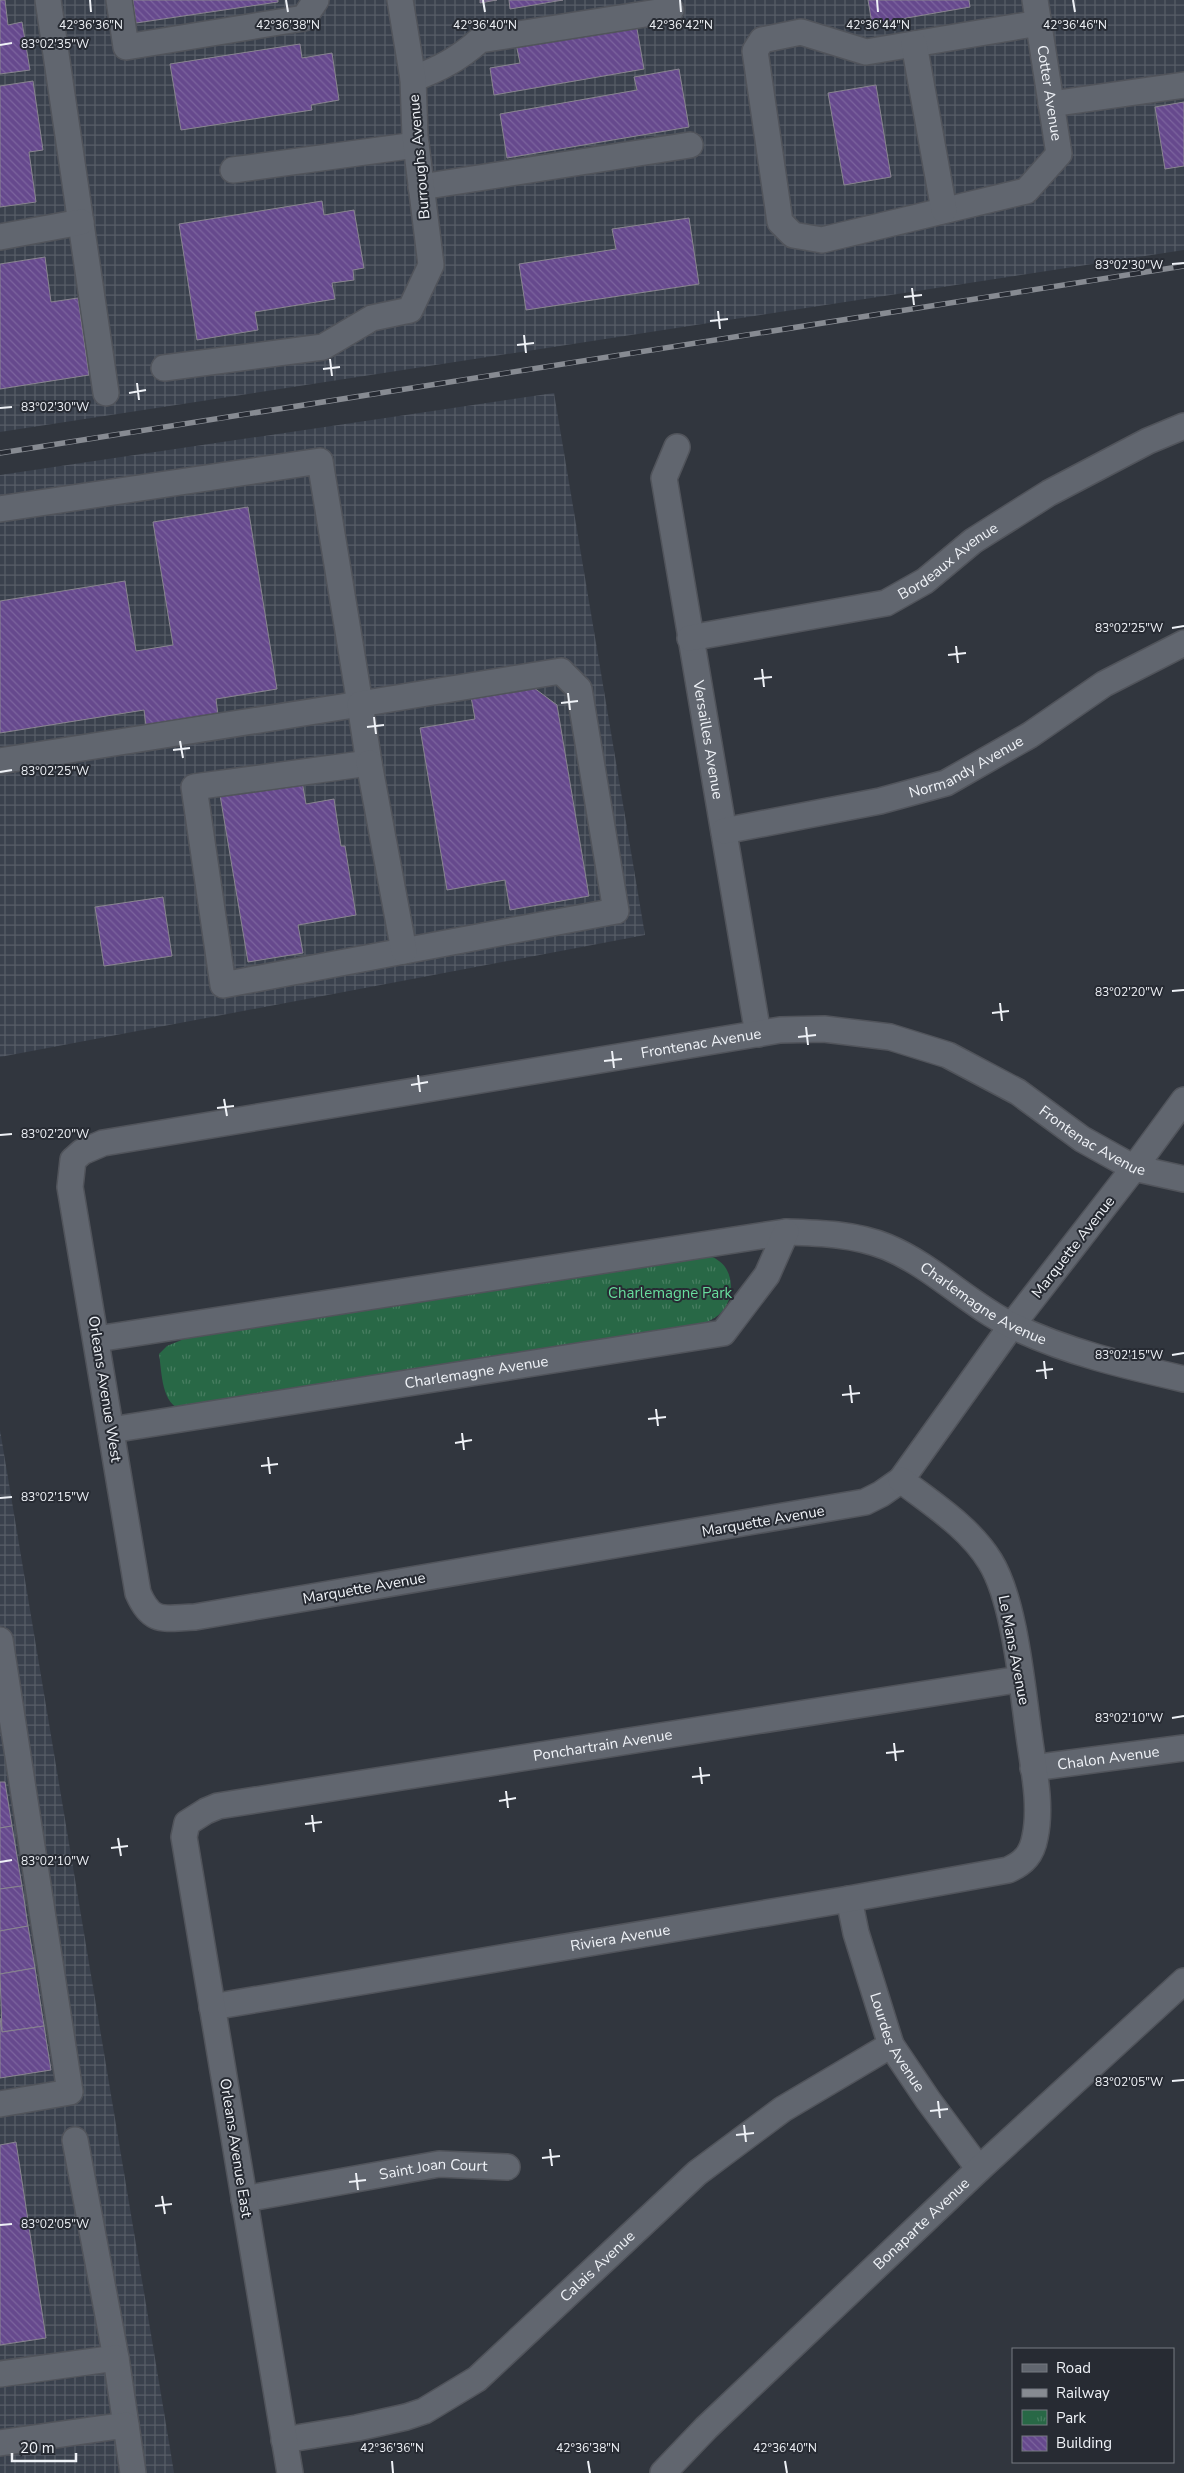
<svg xmlns="http://www.w3.org/2000/svg" width="1184" height="2473" font-family="'Nunito Sans',sans-serif">
  <style>
    .industrial { fill: url(#industrial-grid) }
    .park { fill: url(#park-tufts) }
    .building { fill: url(#building-back-hatch); stroke: #88858f }
    .lines { fill: none; stroke-linecap: round; stroke-linejoin: round }
    .minor-casing { stroke: #51545b; stroke-width: 28 }
    .minor { stroke: #61666f; stroke-width: 25 }
    .rail-casing { stroke: #878b92; stroke-width: 5.5 }
    .rail { stroke: #272b33; stroke-width: 4; stroke-dasharray: 11; stroke-linecap: butt }
    .ticks { fill: none; stroke: #eff2f7; stroke-width: 2 }
    .labels { text-anchor: middle; stroke-width: 4; stroke-linejoin: round; paint-order: stroke }
    .street-label { font-size: 15px; fill: #eff2f7; stroke: #272b33 }
    .park-label { font-size: 15px; fill: #68dd9d; stroke: #272b33 }
    .ticks-label { font-size: 12px; text-anchor: middle; fill: #eff2f7; stroke: #272b33; stroke-width: 4; stroke-linejoin: round; paint-order: stroke }
  </style>
  <defs>
    <pattern id="industrial-grid" width="8" height="8" patternUnits="userSpaceOnUse" patternTransform="scale(1.25)"><rect width="8" height="8" fill="#3a414d"/><path d="M0 4h8M4 0v8" fill="none" stroke="#575d67"/></pattern>
    <pattern id="park-tufts" width="24" height="20" patternUnits="userSpaceOnUse" patternTransform="scale(1.25)"><rect width="24" height="20" fill="#286846"/><path d="M3 7l-1-3M5 7V3M7 7l1-3M15 17l-1-3M17 17v-4M19 17l1-3" fill="none" stroke="#487e61"/></pattern>
    <pattern id="building-back-hatch" width="6" height="6" patternUnits="userSpaceOnUse" patternTransform="scale(1.25)"><rect width="6" height="6" fill="#66498d"/><path d="M-1 5l2 2M0 0l6 6M5-1l2 2" fill="none" stroke="#7c649e"/></pattern>
  </defs>
  <rect width="100%" height="100%" fill="#31363e"/>
  <g class="industrial">
    <path d="M 0,0 L 1184,0 L 1184,250 L 0,432 Z"/>
    <path d="M 554,393 L 645,935 L 0,1057 L 0,475 Z"/>
    <path d="M 0,1430 L 170,2448 L 174,2473 L 0,2473 Z"/>
  </g>
  <path class="park" d="M 702,1252 C 707,1255 714,1257 719,1261 C 732,1270 734,1291 727,1304 C 723,1313 715,1318 707,1322 L 183,1410 C 161,1405 162,1372 159,1354 L 167,1346 L 184,1339 Z"/>
  <g class="building">
    <path d="M 0,0 L 5,0 L 8,25 L 22,22 L 30,70 L 0,74 Z"/>
    <path d="M 133,0 L 278,0 L 278,2 L 136,23 Z"/>
    <path d="M 480,0 L 497,0 L 480,3 Z"/>
    <path d="M 509,0 L 563,0 L 510,9 Z"/>
    <path d="M 868,0 L 969,0 L 970,7 L 872,24 Z"/>
    <path d="M 636,23 L 644,69 L 494,95 L 490,68 L 520,63 L 516,44 Z"/>
    <path d="M 300,44 L 302,58 L 332,53 L 339,100 L 311,105 L 312,110 L 181,130 L 170,64 Z"/>
    <path d="M 679,69 L 689,127 L 507,158 L 500,114 L 637,90 L 634,77 Z"/>
    <path d="M 33,81 L 43,150 L 29,152 L 36,202 L 0,207 L 0,86 Z"/>
    <path d="M 876,85 L 891,177 L 844,185 L 828,93 Z"/>
    <path d="M 1184,102 L 1184,166 L 1165,169 L 1155,107 Z"/>
    <path d="M 322,201 L 324,215 L 354,210 L 364,268 L 353,270 L 354,280 L 332,283 L 335,299 L 255,312 L 258,330 L 197,340 L 179,224 Z"/>
    <path d="M 689,218 L 699,284 L 526,310 L 519,264 L 616,249 L 612,229 Z"/>
    <path d="M 45,257 L 51,302 L 78,298 L 89,375 L 0,389 L 0,264 Z"/>
    <path d="M 248,507 L 277,689 L 216,699 L 218,715 L 146,726 L 144,710 L 0,733 L 0,601 L 125,581 L 136,651 L 173,645 L 153,522 Z"/>
    <path d="M 526,682 L 557,705 L 589,896 L 510,910 L 505,880 L 447,890 L 420,728 L 475,719 L 470,691 Z"/>
    <path d="M 302,781 L 306,804 L 334,799 L 341,846 L 345,846 L 356,915 L 298,925 L 303,953 L 248,962 L 220,795 Z"/>
    <path d="M 163,897 L 172,956 L 104,966 L 95,907 Z"/>
    <path d="M 0,1782 L 5,1782 L 12,1826 L 0,1828 Z"/>
    <path d="M 12,1826 L 22,1886 L 0,1889 L 0,1828 Z"/>
    <path d="M 22,1886 L 28,1926 L 0,1931 L 0,1889 Z"/>
    <path d="M 28,1926 L 35,1968 L 0,1974 L 0,1931 Z"/>
    <path d="M 35,1968 L 44,2026 L 2,2032 L 0,1974 Z"/>
    <path d="M 0,2018 L 2,2032 L 44,2026 L 51,2070 L 0,2078 Z"/>
    <path d="M 16,2142 L 46,2338 L 0,2345 L 0,2145 Z"/>
  </g>
  <g class="lines">
    <defs>
      <g id="minor">
        <path d="M 48,0 L 106,393"/>
        <path d="M 119,0 L 126,47 L 304,18 L 316,0"/>
        <path id="s1" d="M 1035,0 C 1043,51 1051,103 1059,154 L 1026,191 L 822,240 L 793,235 L 780,222 L 755,51 L 762,40 L 801,32 L 866,52 L 1039,23"/>
        <path d="M 914,44 L 944,210"/>
        <path d="M 413,79 C 441,68 457,60 480,40 L 671,10"/>
        <path d="M 1051,104 L 1184,85"/>
        <path d="M 233,170 L 416,145"/>
        <path d="M 421,187 L 690,145"/>
        <path d="M 0,237 L 81,222"/>
        <path d="M 164,368 L 323,347 L 372,318 L 410,310 L 431,265 L 415,136 L 413,79 L 400,0"/>
        <path id="s2" d="M 677,447 L 664,478 L 758,1034"/>
        <path d="M 0,509 L 320,461 L 360,704 L 0,761"/>
        <path id="s3" d="M 690,638 L 886,603 L 925,581 L 973,541 L 1049,493 L 1148,441 L 1184,426"/>
        <path d="M 561,671 L 579,689 L 616,911 L 223,985 L 194,787 L 369,763 L 360,704 Z"/>
        <path d="M 369,763 L 404,951"/>
        <path id="s4" d="M 724,831 L 880,801 L 946,783 L 1030,735 L 1104,684 L 1184,643"/>
        <path id="s5" d="M 1184,1100 L 1134,1168 L 1012,1325 L 901,1480 L 881,1494 L 865,1502 L 195,1617 C 164,1618 152,1625 138,1593 L 70,1187 L 73,1160 L 82,1152 L 103,1143 L 780,1030 L 824,1029 L 890,1037 L 948,1055 L 1018,1092 L 1082,1139 L 1134,1168 L 1184,1179"/>
        <path id="s6" d="M 97,1339 L 786,1232 C 820,1233 855,1234 887,1247 C 933,1266 969,1305 1013,1326 C 1066,1352 1127,1366 1184,1379"/>
        <path id="s7" d="M 111,1430 L 723,1333 L 767,1275 L 786,1232"/>
        <path d="M 0,1640 L 70,2092 L 0,2104"/>
        <path id="s8" d="M 1033,1768 L 1184,1748"/>
        <path id="s9" d="M 849,1899 L 856,1933 L 891,2045 L 928,2100 L 979,2169"/>
        <path id="s10" d="M 212,2007 L 849,1899 L 1008,1870 C 1024,1863 1032,1854 1035,1837 C 1042,1804 1033,1767 1029,1735 C 1022,1687 1015,1601 990,1561 C 969,1527 932,1504 901,1480"/>
        <path d="M 75,2140 L 116,2358"/>
        <path id="s11" d="M 244,2199 L 439,2164 L 507,2167"/>
        <path d="M 0,2374 L 116,2358 L 126,2425"/>
        <path id="s12" d="M 284,2440 L 357,2428 L 406,2417 L 424,2411 L 477,2379 L 697,2173 L 783,2109 L 891,2045"/>
        <path d="M 0,2443 L 126,2425 L 133,2473"/>
        <path id="s13" d="M 290,2473 L 184,1837 L 187,1823 L 206,1811 L 218,1806 L 1021,1679"/>
        <path id="s14" d="M 663,2473 L 706,2428 L 979,2169 L 1184,1981"/>
      </g>
    </defs>
    <use href="#minor" class="minor-casing"/>
    <use href="#minor" class="minor"/>
    <defs>
      <path id="rail" d="M 0,453 L 1184,266"/>
    </defs>
    <use href="#rail" class="rail-casing"/>
    <use href="#rail" class="rail"/>
  </g>
  <path class="ticks" d="M 90,0 L 91,12M 286,0 L 288,12M 483,0 L 485,12M 680,0 L 681,12M 877,0 L 878,12M 1073,0 L 1075,12M 0,45 L 12,43M 1172,264 L 1184,263M 912,288 L 914,305M 904,297 L 922,295M 718,311 L 720,329M 710,321 L 728,319M 524,335 L 526,353M 517,345 L 534,343M 330,359 L 332,376M 323,369 L 340,367M 137,383 L 139,400M 129,393 L 146,390M 0,408 L 12,407M 1172,628 L 1184,626M 956,646 L 958,663M 948,655 L 966,653M 762,669 L 764,687M 754,679 L 772,677M 568,693 L 570,710M 561,703 L 578,701M 374,717 L 376,734M 367,727 L 384,725M 180,741 L 183,758M 173,750 L 190,748M 0,772 L 12,770M 1172,991 L 1184,990M 1000,1003 L 1002,1021M 992,1013 L 1009,1011M 806,1027 L 808,1045M 798,1037 L 816,1035M 612,1051 L 614,1068M 604,1061 L 622,1059M 418,1075 L 420,1092M 411,1085 L 428,1082M 224,1099 L 227,1116M 217,1108 L 234,1106M 0,1135 L 12,1134M 1172,1355 L 1184,1353M 1044,1361 L 1046,1379M 1036,1371 L 1053,1369M 850,1385 L 852,1403M 842,1395 L 860,1393M 656,1409 L 658,1426M 648,1419 L 666,1417M 462,1433 L 464,1450M 455,1443 L 472,1440M 268,1457 L 270,1474M 261,1466 L 278,1464M 0,1498 L 12,1497M 1172,1718 L 1184,1716M 894,1743 L 896,1761M 886,1753 L 904,1751M 700,1767 L 702,1784M 692,1777 L 710,1775M 506,1791 L 508,1808M 499,1801 L 516,1798M 312,1815 L 314,1832M 305,1824 L 322,1822M 118,1838 L 121,1856M 111,1848 L 128,1846M 0,1862 L 12,1860M 1172,2081 L 1184,2080M 938,2101 L 940,2118M 930,2111 L 948,2109M 744,2125 L 746,2142M 736,2135 L 754,2133M 550,2149 L 552,2166M 542,2158 L 560,2156M 356,2173 L 358,2190M 349,2182 L 366,2180M 162,2196 L 165,2214M 155,2206 L 172,2204M 0,2225 L 12,2224M 392,2461 L 393,2473M 588,2461 L 590,2473M 785,2461 L 787,2473"/>
  <g class="labels">
    <g class="street-label">
      <text dy="5" stroke="none"><textPath href="#s1" startOffset="94">Cotter Avenue</textPath></text>
      <text transform="translate(419 157) rotate(-95)" y="5">Burroughs Avenue</text>
      <text dy="5" stroke="none"><textPath href="#s3" startOffset="274">Bordeaux Avenue</textPath></text>
      <text dy="5" stroke="none"><textPath href="#s2" startOffset="299">Versailles Avenue</textPath></text>
      <text dy="5" stroke="none"><textPath href="#s4" startOffset="252">Normandy Avenue</textPath></text>
      <text dy="5" stroke="none"><textPath href="#s5" startOffset="2345">Frontenac Avenue</textPath></text>
      <text dy="5" stroke="none"><textPath href="#s5" startOffset="2765">Frontenac Avenue</textPath></text>
      <text transform="translate(1073 1247) rotate(-52)" y="5">Marquette Avenue</text>
      <text dy="5" stroke="none"><textPath href="#s6" startOffset="912">Charlemagne Avenue</textPath></text>
      <text dy="5" stroke="none"><textPath href="#s7" startOffset="370">Charlemagne Avenue</textPath></text>
      <text transform="translate(105 1389) rotate(81)" y="5">Orleans Avenue West</text>
      <text transform="translate(763 1521) rotate(-10)" y="5">Marquette Avenue</text>
      <text transform="translate(364 1588) rotate(-10)" y="5">Marquette Avenue</text>
      <text transform="translate(1014 1650) rotate(79)" y="5">Le Mans Avenue</text>
      <text dy="5" stroke="none"><textPath href="#s13" startOffset="1084">Ponchartrain Avenue</textPath></text>
      <text dy="5" stroke="none"><textPath href="#s8" startOffset="76">Chalon Avenue</textPath></text>
      <text dy="5" stroke="none"><textPath href="#s10" startOffset="414">Riviera Avenue</textPath></text>
      <text dy="5" stroke="none"><textPath href="#s9" startOffset="152">Lourdes Avenue</textPath></text>
      <text transform="translate(236 2148) rotate(81)" y="5">Orleans Avenue East</text>
      <text dy="5" stroke="none"><textPath href="#s11" startOffset="192">Saint Joan Court</textPath></text>
      <text dy="5" stroke="none"><textPath href="#s14" startOffset="359">Bonaparte Avenue</textPath></text>
      <text dy="5" stroke="none"><textPath href="#s12" startOffset="370">Calais Avenue</textPath></text>
    </g>
    <g class="park-label">
      <text x="670" y="1298">Charlemagne Park</text>
    </g>
  </g>
  <g class="ticks-label">
    <text x="91" y="29">42°36'36"N</text>
    <text x="288" y="29">42°36'38"N</text>
    <text x="485" y="29">42°36'40"N</text>
    <text x="681" y="29">42°36'42"N</text>
    <text x="878" y="29">42°36'44"N</text>
    <text x="1075" y="29">42°36'46"N</text>
    <text x="55" y="48">83°02'35"W</text>
    <text x="1129" y="269">83°02'30"W</text>
    <text x="55" y="411">83°02'30"W</text>
    <text x="1129" y="632">83°02'25"W</text>
    <text x="55" y="775">83°02'25"W</text>
    <text x="1129" y="996">83°02'20"W</text>
    <text x="55" y="1138">83°02'20"W</text>
    <text x="1129" y="1359">83°02'15"W</text>
    <text x="55" y="1501">83°02'15"W</text>
    <text x="1129" y="1722">83°02'10"W</text>
    <text x="55" y="1865">83°02'10"W</text>
    <text x="1129" y="2086">83°02'05"W</text>
    <text x="55" y="2228">83°02'05"W</text>
    <text x="392" y="2452">42°36'36"N</text>
    <text x="588" y="2452">42°36'38"N</text>
    <text x="785" y="2452">42°36'40"N</text>
  </g>
  <rect x="1012" y="2348" width="162" height="115" fill="#272b33" stroke="#777b81"/>
  <rect x="1022" y="2364" width="25" height="8" fill="#61666f" stroke="#777b81"/>
  <text x="1056" y="2373" font-size="15" fill="#eff2f7">Road</text>
  <rect x="1022" y="2389" width="25" height="8" fill="#878b92" stroke="#777b81"/>
  <text x="1056" y="2398" font-size="15" fill="#eff2f7">Railway</text>
  <rect x="1022" y="2410" width="25" height="15" fill="url(#park-tufts)" stroke="#777b81"/>
  <text x="1056" y="2423" font-size="15" fill="#eff2f7">Park</text>
  <rect x="1022" y="2436" width="25" height="15" fill="url(#building-back-hatch)" stroke="#777b81"/>
  <text x="1056" y="2448" font-size="15" fill="#eff2f7">Building</text>
  <path d="M12 2453v8h64v-8" fill="none" stroke="#eff2f7" stroke-width="2.5"/>
  <text x="20" y="2453" font-size="15" fill="#eff2f7" stroke="#272b33" stroke-width="4" paint-order="stroke">20 m</text>
</svg>
